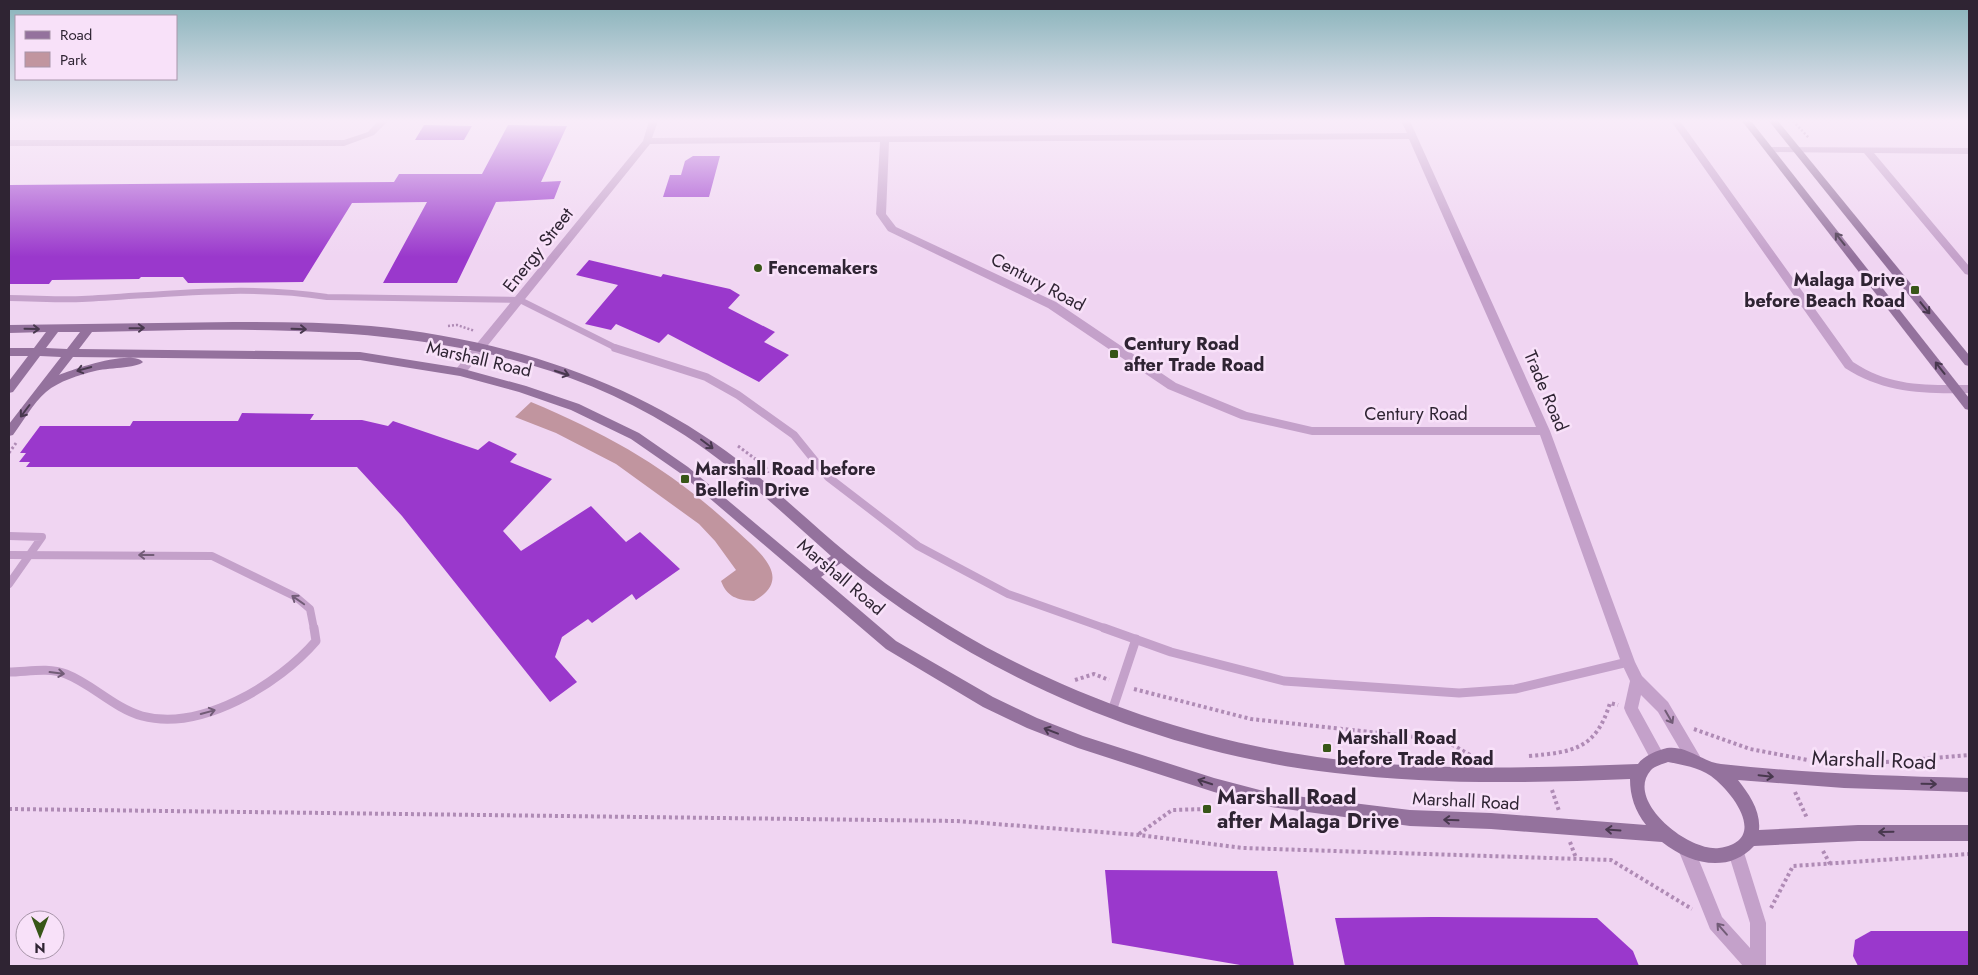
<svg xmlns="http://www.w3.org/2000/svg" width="1978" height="975" font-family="Jost,sans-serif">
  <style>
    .green { fill: #c1959f }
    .building { fill: #9a38cc }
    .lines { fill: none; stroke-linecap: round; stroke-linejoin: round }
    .path-far2 { stroke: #af8bb5; stroke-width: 2.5; stroke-dasharray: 2 2; stroke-linecap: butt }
    .path-far1 { stroke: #af8bb5; stroke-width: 3; stroke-dasharray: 2.5 2.5; stroke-linecap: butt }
    .path { stroke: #af8bb5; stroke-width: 4; stroke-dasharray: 3 3; stroke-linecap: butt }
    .service-far2 { stroke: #c4a1ca; stroke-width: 6 }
    .service-far1 { stroke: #c4a1ca; stroke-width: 8 }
    .service { stroke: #c4a1ca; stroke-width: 9 }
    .minor { fill: #c4a1ca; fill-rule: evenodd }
    .secondary { fill: #94729d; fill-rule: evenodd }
    .oneway { stroke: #48384e }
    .oneway2 { stroke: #725c77 }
    .poi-dot { fill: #385618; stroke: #f8e1f9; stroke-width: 2 }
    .labels { text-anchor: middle; stroke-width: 5; stroke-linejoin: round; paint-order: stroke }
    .street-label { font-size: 18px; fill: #2f2433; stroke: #f8e1f9 }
    .poi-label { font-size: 18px; font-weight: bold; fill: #2f2433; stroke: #f8e1f9; text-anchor: start }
    .near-street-label { font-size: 21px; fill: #2f2433; stroke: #f8e1f9 }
    .near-poi-label { font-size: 21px; font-weight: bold; fill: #2f2433; stroke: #f8e1f9; text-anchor: start }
  </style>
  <rect width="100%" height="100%" fill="#f0d5f2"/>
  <path class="green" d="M 531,402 C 612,436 673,471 737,531 C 758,551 795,578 754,601 C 737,600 727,597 721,581 L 736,570 L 715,541 L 699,524 L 616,464 L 556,433 L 515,417 Z"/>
  <g class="building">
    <path d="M 424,125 L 472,126 L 464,140 L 415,140 Z"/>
    <path d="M 508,125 L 567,126 L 541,182 L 561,181 L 554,199 L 496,202 L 457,283 L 383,283 L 427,202 L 352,203 L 303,282 L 188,283 L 183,277 L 141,277 L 139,279 L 52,280 L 49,284 L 9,284 L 9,185 L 394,182 L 399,174 L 482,174 Z"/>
    <path d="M 693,156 L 720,156 L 709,197 L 663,197 L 670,175 L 681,175 L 685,161 Z"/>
    <path d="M 589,260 L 661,277 L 663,274 L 730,289 L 740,295 L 728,308 L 775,332 L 764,342 L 789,355 L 759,382 L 668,334 L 659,343 L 616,324 L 611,330 L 585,324 L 618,285 L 576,275 Z"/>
    <path d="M 242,413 L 314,414 L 310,420 L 362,420 L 388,426 L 393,421 L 478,450 L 489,441 L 517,454 L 510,462 L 552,479 L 503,531 L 521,551 L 591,506 L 626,542 L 640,532 L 680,569 L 636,600 L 632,594 L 592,623 L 588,619 L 562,637 L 555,657 L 577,682 L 550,702 L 402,516 L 357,467 L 26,467 L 30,462 L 19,462 L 26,453 L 20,453 L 40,426 L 130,426 L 133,421 L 238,421 Z"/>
    <path d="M 1105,870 L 1277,871 L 1294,966 L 1246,966 L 1112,943 Z"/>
    <path d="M 1433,917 L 1597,918 L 1633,951 L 1639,966 L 1345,966 L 1335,918 Z"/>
    <path d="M 1871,931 L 1969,931 L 1969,966 L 1858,966 L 1853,956 L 1855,940 Z"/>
  </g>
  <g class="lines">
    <g class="path-far2">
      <path d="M 1793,121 L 1809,138"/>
      <path d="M 448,326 L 457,325 L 475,331"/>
    </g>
    <g class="path-far1">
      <path d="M 738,446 L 766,467 L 768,473"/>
      <path d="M 9,453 L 16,443"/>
    </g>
    <g class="path">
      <path d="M 1075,680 L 1094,674 L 1109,680"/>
      <path d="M 1134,689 L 1251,719 L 1444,740 L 1475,758"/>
      <path d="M 1694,729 L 1750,749 L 1808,760"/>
      <path d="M 1529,756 C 1574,752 1596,749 1610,703 L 1618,705"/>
      <path d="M 1862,764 L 1969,755"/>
      <path d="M 1552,790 L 1559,811"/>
      <path d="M 1795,792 L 1807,818"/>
      <path d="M 9,809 L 957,821 L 1139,835 L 1243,848 L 1611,860 L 1692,909"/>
      <path d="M 1139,834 L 1172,810 L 1207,809"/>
      <path d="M 1570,842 L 1576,858"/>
      <path d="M 1823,851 L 1830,864"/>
      <path d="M 1771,908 L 1793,866 L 1969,854"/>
    </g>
    <path class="service-far2" d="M 9,298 C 33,298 58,300 82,299 C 164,295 245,284 327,297 L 520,300 L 618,349"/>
    <g class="service-far1">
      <path d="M 615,348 L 706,377 L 738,395 L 794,435 L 828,477 L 918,546 L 1008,594 L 1107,629"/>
      <path d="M 9,536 L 42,537 L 9,584"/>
      <path d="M 9,555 L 212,556 L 296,597 L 310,609 L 314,629"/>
    </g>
    <g class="service">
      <path d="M 1104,628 L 1171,652 L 1284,681 L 1459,693 L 1515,689 L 1628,662"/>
      <path d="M 9,672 C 27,672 48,667 66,674 C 92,684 114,708 142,716 C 201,732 279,684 316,641 L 314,628"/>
      <path d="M 1112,711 L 1136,639"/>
    </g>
    <g class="minor">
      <path d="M 378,121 L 388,121 L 374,135 L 344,146 L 9,146 L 9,140 L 344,140 L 368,132 Z"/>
      <path d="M 649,121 L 658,121 L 652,138 L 1407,133 L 1401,121 L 1410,121 L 1550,431 L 1635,662 L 1642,676 L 1668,702 L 1698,753 L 1701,758 L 1698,763 L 1693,765 L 1688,763 L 1658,712 L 1641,695 L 1638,708 L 1665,757 L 1662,762 L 1657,764 L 1652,762 L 1626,713 L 1624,708 L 1630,681 L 1621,662 L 1540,435 L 1312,435 L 1241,419 L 1168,389 L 1048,308 L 888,231 L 876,214 L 880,142 L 650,144 L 464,375 L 456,375 L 454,372 L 456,369 L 643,141 ZM 1409,139 L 1536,427 L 1312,427 L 1247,412 L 1176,383 L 1056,302 L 896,227 L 886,214 L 889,142 Z"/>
      <path d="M 1671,121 L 1680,121 L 1853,362 C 1891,387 1925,385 1969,385 L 1969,393 C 1925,394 1883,393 1845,368 Z"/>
      <path d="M 1770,147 L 1969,148 L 1969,154 L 1874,153 L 1969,266 L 1969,275 L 1965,274 L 1864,153 L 1767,152 L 1767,148 Z"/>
      <path d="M 1686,841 L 1692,843 L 1722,917 L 1750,948 L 1750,923 L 1728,852 L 1730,846 L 1736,844 L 1742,846 L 1766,923 L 1766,966 L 1743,966 L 1710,929 L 1678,849 L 1680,843 Z"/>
    </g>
    <g class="secondary">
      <path d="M 1742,121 L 1751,121 L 1969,398 L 1969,410 L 1965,409 Z"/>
      <path d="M 1769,121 L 1778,121 L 1969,355 L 1969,366 L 1965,365 Z"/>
      <path d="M 233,322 C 279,322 325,322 371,326 C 496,338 623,376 726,451 C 769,483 807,520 848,554 C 896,594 952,630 1007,658 C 1109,710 1220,745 1333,759 C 1434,771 1537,768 1638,764 C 1643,756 1658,750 1667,748 C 1687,745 1703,762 1721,764 C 1804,773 1886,776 1969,778 L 1969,792 L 1844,788 L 1738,780 C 1749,794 1761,811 1759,830 L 1858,825 L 1969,825 L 1969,841 L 1858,841 L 1754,846 C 1728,874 1690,864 1662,842 L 1491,829 L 1410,826 L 1271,807 L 1214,792 L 1078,748 L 1027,728 L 983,707 L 886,649 L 680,473 L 631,439 L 571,410 L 519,392 L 460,376 L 360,360 L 73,357 L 59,375 C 73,369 132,349 143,362 C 138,368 105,368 95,371 C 79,375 59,381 46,392 C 33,403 23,422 13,435 L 9,436 L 9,424 L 61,357 L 40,356 L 13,392 L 9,393 L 9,381 L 28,356 L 9,356 L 9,348 L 34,348 L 46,332 L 9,333 L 9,325 ZM 188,330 C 357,328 526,337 673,428 C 731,463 780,511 831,556 L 811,570 L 688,467 L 639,433 L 579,404 L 526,386 L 460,368 L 360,352 L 79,349 L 92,332 ZM 58,332 L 80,332 L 67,349 L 46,348 ZM 841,563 C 979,677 1157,753 1335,773 C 1433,785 1532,783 1630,779 C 1630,796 1635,811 1646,825 L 1491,813 L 1410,810 L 1271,793 L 1214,778 L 1083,736 L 1037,718 L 993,697 L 896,641 L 821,577 ZM 1668,762 C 1683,765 1698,767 1711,776 C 1734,793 1769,841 1719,848 C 1688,852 1624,800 1651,770 C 1655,766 1663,764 1668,762 Z"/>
    </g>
  </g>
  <defs><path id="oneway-shaft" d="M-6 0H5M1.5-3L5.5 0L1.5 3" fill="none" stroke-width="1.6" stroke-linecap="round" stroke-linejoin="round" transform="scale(1.25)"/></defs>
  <g class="oneway">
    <use href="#oneway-shaft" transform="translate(1840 239) rotate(-128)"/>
    <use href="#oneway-shaft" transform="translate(1925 308) rotate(51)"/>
    <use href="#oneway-shaft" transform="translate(137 328) rotate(-1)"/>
    <use href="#oneway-shaft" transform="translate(32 329) rotate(1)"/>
    <use href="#oneway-shaft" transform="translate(299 329) rotate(2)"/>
    <use href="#oneway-shaft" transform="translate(1940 368) rotate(-128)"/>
    <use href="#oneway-shaft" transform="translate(84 369) rotate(165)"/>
    <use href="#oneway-shaft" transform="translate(562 373) rotate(18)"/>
    <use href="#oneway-shaft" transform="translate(25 411) rotate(127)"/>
    <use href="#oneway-shaft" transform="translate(707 444) rotate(37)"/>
    <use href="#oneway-shaft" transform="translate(1051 731) rotate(-159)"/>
    <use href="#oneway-shaft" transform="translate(1766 776) rotate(6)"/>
    <use href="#oneway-shaft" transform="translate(1205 782) rotate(-162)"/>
    <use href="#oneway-shaft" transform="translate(1929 784) rotate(1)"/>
    <use href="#oneway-shaft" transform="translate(1451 820) rotate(-178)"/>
    <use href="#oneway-shaft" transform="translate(1613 830) rotate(-176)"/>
    <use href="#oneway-shaft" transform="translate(1886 832) rotate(179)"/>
  </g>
  <g class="oneway2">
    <use href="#oneway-shaft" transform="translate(146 555) rotate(180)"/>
    <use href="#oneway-shaft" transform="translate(298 600) rotate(-145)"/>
    <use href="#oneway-shaft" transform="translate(57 673) rotate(7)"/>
    <use href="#oneway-shaft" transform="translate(208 712) rotate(-15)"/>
    <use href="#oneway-shaft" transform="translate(1669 717) rotate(60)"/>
    <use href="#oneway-shaft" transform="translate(1722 929) rotate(-131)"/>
  </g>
  <linearGradient id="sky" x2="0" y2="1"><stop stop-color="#86b2b9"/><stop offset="0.47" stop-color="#f8ecf9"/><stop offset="1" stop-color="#f8ecf9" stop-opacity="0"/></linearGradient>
  <rect width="1978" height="257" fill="url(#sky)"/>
  <g class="poi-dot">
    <circle cx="758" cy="268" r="5"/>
    <rect x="1910" y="285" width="10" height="10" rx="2.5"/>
    <rect x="1109" y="349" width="10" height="10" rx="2.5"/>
    <rect x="680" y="474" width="10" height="10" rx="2.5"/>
    <rect x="1322" y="743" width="10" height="10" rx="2.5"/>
    <rect x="1202" y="804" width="10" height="10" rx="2.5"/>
  </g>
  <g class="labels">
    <g class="street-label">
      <text transform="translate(538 250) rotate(-52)" y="6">Energy Street</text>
      <text transform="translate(1038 282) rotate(28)" y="6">Century Road</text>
      <text transform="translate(479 359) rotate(13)" y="6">Marshall Road</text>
      <text transform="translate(1546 391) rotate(67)" y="6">Trade Road</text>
      <text x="1416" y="420">Century Road</text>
      <text transform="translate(841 577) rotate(40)" y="6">Marshall Road</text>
      <text transform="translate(1466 801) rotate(3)" y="6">Marshall Road</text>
    </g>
    <g class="poi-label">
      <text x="768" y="274">Fencemakers</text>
      <text x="1905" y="286" text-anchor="end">Malaga Drive<tspan x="1905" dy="21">before Beach Road</tspan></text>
      <text x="1124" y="350">Century Road<tspan x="1124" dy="21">after Trade Road</tspan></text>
      <text x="695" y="475">Marshall Road before<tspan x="695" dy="21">Bellefin Drive</tspan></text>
      <text x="1337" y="744">Marshall Road<tspan x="1337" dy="21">before Trade Road</tspan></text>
    </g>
    <g class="near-street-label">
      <text transform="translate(1874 760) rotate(2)" y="7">Marshall Road</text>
    </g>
    <g class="near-poi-label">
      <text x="1217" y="804">Marshall Road<tspan x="1217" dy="24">after Malaga Drive</tspan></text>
    </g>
  </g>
  <rect width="1978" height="975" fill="none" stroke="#2f2433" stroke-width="20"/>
  <rect x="15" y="15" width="162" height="65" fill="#f8e1f9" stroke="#a895aa"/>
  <rect x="25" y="31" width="25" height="8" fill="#94729d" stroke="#a895aa"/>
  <text x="60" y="40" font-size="15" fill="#2f2433">Road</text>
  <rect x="25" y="52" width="25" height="15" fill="#c1959f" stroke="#a895aa"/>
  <text x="60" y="65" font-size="15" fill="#2f2433">Park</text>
  <g transform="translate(40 935) rotate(180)"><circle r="24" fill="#f8e1f9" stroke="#a895aa"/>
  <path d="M0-4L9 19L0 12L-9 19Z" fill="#385618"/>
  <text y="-8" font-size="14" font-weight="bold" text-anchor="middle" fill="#2f2433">N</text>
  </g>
</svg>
